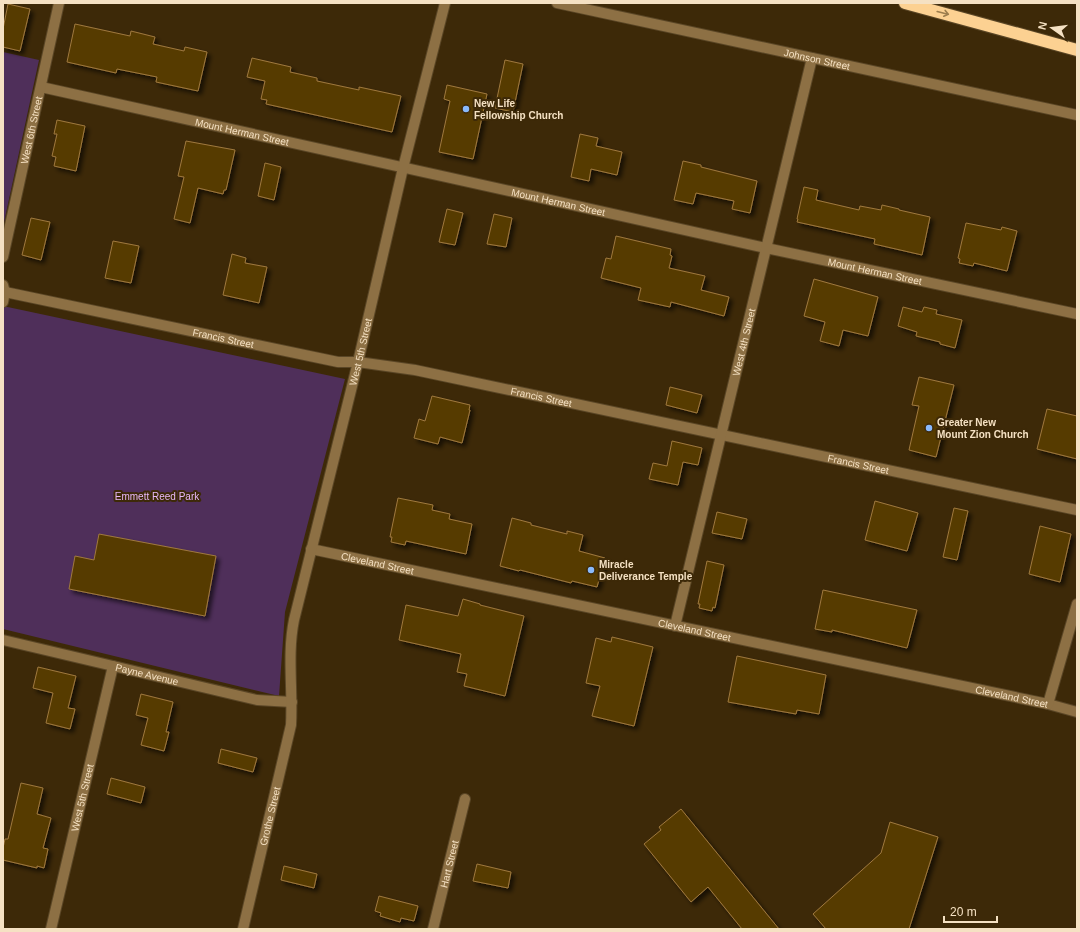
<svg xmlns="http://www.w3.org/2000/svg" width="1080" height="932" font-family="Helvetica,sans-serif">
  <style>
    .green { fill: #4f2f5a }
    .building { fill: #573a02; stroke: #9f793e; filter: url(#shadow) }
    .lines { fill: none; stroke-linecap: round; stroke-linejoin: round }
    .minor-casing { stroke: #5a4626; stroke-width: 12 }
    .highway-casing { stroke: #5a4626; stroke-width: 14 }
    .minor { stroke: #8d7044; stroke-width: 10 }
    .highway { stroke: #fcd192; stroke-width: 12 }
    .oneway { stroke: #9c7d4d }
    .poi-dot { fill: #8abafc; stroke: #3d2908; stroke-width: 1.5 }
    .labels { text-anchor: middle; stroke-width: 4; stroke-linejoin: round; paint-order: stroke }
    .street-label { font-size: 10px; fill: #f5e1c3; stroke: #3d2908 }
    .poi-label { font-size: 10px; font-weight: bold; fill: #f5e1c3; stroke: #3d2908; text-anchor: start }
    .park-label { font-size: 10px; fill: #e7b8f8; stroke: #3d2908 }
  </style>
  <defs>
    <filter id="shadow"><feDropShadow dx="3.5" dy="3.5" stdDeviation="2" flood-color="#0009"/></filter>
  </defs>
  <rect width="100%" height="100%" fill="#3d2908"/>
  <g class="green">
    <path d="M 3,52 L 39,60 L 3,227 Z"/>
    <path d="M 3,306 L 345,379 L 285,612 L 279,696 L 3,629 Z"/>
  </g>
  <g class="building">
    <path d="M 8,4 L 30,9 L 20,51 L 3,47 L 3,29 Z"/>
    <path d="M 75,24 L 130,36 L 131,31 L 155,37 L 153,44 L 184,51 L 185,47 L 207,52 L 198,91 L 156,82 L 157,77 L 117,69 L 116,73 L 67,62 Z"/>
    <path d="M 252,58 L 291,67 L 290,72 L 317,78 L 317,81 L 359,90 L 359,87 L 401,96 L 392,132 L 266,104 L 267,100 L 261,99 L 265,81 L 247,77 Z"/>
    <path d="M 505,60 L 523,64 L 513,112 L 495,108 Z"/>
    <path d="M 447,85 L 487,94 L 473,159 L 439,152 L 450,101 L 444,99 Z"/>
    <path d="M 57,120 L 85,126 L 76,171 L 54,166 L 56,157 L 52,156 L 57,134 L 54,134 Z"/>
    <path d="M 580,134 L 598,138 L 596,146 L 622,152 L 617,175 L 591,169 L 589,181 L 571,177 Z"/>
    <path d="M 186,141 L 235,150 L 226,190 L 224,190 L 223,194 L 198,188 L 190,223 L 174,219 L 184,177 L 178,176 Z"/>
    <path d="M 683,161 L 701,165 L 701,167 L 757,181 L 750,213 L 732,209 L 734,201 L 696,193 L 693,204 L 674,200 Z"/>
    <path d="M 265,163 L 281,167 L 274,200 L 258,196 Z"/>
    <path d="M 804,187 L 818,190 L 816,200 L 859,210 L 860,206 L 881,210 L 882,205 L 899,209 L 899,210 L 930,217 L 922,255 L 874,244 L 875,239 L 797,222 L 798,219 L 797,219 Z"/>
    <path d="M 447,209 L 463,213 L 455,245 L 439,242 Z"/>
    <path d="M 494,214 L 512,218 L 506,247 L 487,244 Z"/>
    <path d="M 31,218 L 50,222 L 41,260 L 22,255 Z"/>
    <path d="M 966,223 L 1001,230 L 1002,227 L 1017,231 L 1007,271 L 974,263 L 973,266 L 959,263 L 960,259 L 958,258 Z"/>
    <path d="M 616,236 L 671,249 L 670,255 L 672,256 L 669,268 L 705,276 L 701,290 L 729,297 L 724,316 L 671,302 L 670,307 L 638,300 L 641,288 L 601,278 L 606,258 L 611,259 Z"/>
    <path d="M 113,241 L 139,246 L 131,283 L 105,278 Z"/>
    <path d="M 232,254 L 246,258 L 245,263 L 267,267 L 259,303 L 223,295 Z"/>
    <path d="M 814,279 L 878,297 L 868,336 L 843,330 L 839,346 L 820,341 L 825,322 L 804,316 Z"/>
    <path d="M 903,307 L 922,312 L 924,307 L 937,310 L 936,314 L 962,320 L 955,348 L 940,344 L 940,342 L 916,336 L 917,332 L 898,326 Z"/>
    <path d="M 919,377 L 954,385 L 936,457 L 909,450 L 919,406 L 912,405 Z"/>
    <path d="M 670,387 L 702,395 L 697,413 L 666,405 Z"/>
    <path d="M 432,396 L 470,405 L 469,410 L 470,410 L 462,443 L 440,437 L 438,444 L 414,438 L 419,419 L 425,421 Z"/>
    <path d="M 1047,409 L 1077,416 L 1077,459 L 1037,449 Z"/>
    <path d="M 672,441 L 702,448 L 698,465 L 683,462 L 678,485 L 649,479 L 653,463 L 667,466 Z"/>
    <path d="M 398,498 L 433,505 L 432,510 L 450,514 L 449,519 L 472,524 L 466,554 L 406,541 L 405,545 L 391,542 L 392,537 L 390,537 Z"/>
    <path d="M 875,501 L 918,513 L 907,551 L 865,540 Z"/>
    <path d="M 954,508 L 968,511 L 957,560 L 943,557 Z"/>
    <path d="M 717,512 L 747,519 L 742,539 L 712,533 Z"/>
    <path d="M 512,518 L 531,523 L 531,525 L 567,534 L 567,531 L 583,535 L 579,551 L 605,558 L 597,587 L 572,581 L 571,583 L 520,570 L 519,571 L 500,566 Z"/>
    <path d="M 1040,526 L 1071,534 L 1060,582 L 1029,574 Z"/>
    <path d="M 99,534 L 216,556 L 205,616 L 69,589 L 75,556 L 94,560 Z"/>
    <path d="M 707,561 L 724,565 L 715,608 L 713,607 L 712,611 L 699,608 L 700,604 L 698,604 Z"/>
    <path d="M 823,590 L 917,610 L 907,648 L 832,630 L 832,632 L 815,629 Z"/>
    <path d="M 463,599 L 480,604 L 480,605 L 524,616 L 505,696 L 464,686 L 467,674 L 457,672 L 461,654 L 399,640 L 406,605 L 458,616 Z"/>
    <path d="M 612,637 L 653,647 L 634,726 L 592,716 L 600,686 L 586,683 L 596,638 L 611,642 Z"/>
    <path d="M 737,656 L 826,675 L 819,714 L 797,710 L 796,714 L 728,702 Z"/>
    <path d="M 38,667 L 76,676 L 68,708 L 75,709 L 70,729 L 46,723 L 53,693 L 33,688 Z"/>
    <path d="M 141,694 L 173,702 L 166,732 L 169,732 L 164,751 L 141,745 L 148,718 L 136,715 Z"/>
    <path d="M 221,749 L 257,758 L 253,772 L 218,763 Z"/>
    <path d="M 111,778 L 145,787 L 141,803 L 107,794 Z"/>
    <path d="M 21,783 L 43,788 L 37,814 L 51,818 L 43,848 L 48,849 L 44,868 L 37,866 L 37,868 L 3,860 L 3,848 L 5,839 L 8,839 Z"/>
    <path d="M 681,809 L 779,929 L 742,929 L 708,887 L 691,902 L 644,844 L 661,830 L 659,827 Z"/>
    <path d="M 890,822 L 938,837 L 909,929 L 826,929 L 813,914 L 881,853 Z"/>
    <path d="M 477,864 L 511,872 L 508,888 L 473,881 Z"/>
    <path d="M 284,866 L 317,874 L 314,888 L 281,880 Z"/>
    <path d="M 379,896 L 418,906 L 414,921 L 401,918 L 400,922 L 380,916 L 381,913 L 375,911 Z"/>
  </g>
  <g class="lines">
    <defs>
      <g id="minor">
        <path id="s1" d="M 557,3 L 1077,115"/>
        <path id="s2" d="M 41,87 L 766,248 L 1077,314"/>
        <path id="s3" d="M 3,257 L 59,3"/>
        <path d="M 3,285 L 5,292 L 3,302"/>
        <path id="s4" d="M 5,292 L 338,362 L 358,362 L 415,370 L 1077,510"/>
        <path id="s5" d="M 311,549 L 1048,704 L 1077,712"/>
        <path id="s6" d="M 675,626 L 812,58"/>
        <path id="s7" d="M 3,640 L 257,700 L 292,702"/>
        <path d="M 1048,704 L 1077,604"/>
        <path id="s8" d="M 51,929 L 113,666"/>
        <path id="s9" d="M 243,929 L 291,725 C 293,690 287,654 294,620 L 358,362 L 403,168 L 445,3"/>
        <path id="s10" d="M 433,929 L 465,799"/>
      </g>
      <path id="highway" d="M 905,3 L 1077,50"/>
    </defs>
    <use href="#minor" class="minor-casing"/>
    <use href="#highway" class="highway-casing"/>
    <use href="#minor" class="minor"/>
    <use href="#highway" class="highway"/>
  </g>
  <defs><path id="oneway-shaft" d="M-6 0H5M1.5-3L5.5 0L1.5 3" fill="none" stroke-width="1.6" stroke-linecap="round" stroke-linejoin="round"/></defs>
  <use class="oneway" href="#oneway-shaft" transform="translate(943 13) rotate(14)"/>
  <g class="poi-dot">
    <circle cx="466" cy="109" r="4"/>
    <circle cx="929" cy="428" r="4"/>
    <circle cx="591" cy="570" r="4"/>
  </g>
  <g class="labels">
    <g class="street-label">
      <text dy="4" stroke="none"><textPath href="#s1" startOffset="266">Johnson Street</textPath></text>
      <text dy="4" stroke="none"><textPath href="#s3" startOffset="130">West 6th Street</textPath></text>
      <text dy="4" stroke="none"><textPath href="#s2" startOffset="206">Mount Herman Street</textPath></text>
      <text dy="4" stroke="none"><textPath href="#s2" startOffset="530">Mount Herman Street</textPath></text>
      <text dy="4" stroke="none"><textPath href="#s2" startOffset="854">Mount Herman Street</textPath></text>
      <text dy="4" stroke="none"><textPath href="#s4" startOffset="223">Francis Street</textPath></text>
      <text dy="4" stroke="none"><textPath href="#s6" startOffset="292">West 4th Street</textPath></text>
      <text dy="4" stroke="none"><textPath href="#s9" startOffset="591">West 5th Street</textPath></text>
      <text dy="4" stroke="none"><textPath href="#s4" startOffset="547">Francis Street</textPath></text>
      <text dy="4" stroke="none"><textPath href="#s4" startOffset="871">Francis Street</textPath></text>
      <text dy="4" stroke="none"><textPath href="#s5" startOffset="68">Cleveland Street</textPath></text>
      <text dy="4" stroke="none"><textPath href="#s5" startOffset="392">Cleveland Street</textPath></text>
      <text dy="4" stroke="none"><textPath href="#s7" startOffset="148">Payne Avenue</textPath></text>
      <text dy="4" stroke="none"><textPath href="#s5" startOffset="716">Cleveland Street</textPath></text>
      <text dy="4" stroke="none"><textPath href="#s8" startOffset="135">West 5th Street</textPath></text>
      <text dy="4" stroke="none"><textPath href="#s9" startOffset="116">Grothe Street</textPath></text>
      <text dy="4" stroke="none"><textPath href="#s10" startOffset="67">Hart Street</textPath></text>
    </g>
    <g class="poi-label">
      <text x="474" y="107">New Life<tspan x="474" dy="12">Fellowship Church</tspan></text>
      <text x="937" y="426">Greater New<tspan x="937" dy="12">Mount Zion Church</tspan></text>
      <text x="599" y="568">Miracle<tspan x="599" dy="12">Deliverance Temple</tspan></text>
    </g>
    <g class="park-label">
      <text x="157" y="500">Emmett Reed Park</text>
    </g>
  </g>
  <rect width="1080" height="932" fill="none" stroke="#f5e1c3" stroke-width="8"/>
  <g transform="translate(1052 28) rotate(284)" stroke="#3d2908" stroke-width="3" paint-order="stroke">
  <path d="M0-3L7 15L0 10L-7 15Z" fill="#f5e1c3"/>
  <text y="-6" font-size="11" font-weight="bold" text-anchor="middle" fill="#f5e1c3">N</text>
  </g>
  <path d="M944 916v6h53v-6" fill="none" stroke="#f5e1c3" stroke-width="2"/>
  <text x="950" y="916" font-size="12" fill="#f5e1c3" stroke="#3d2908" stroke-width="3" paint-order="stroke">20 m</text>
</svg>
